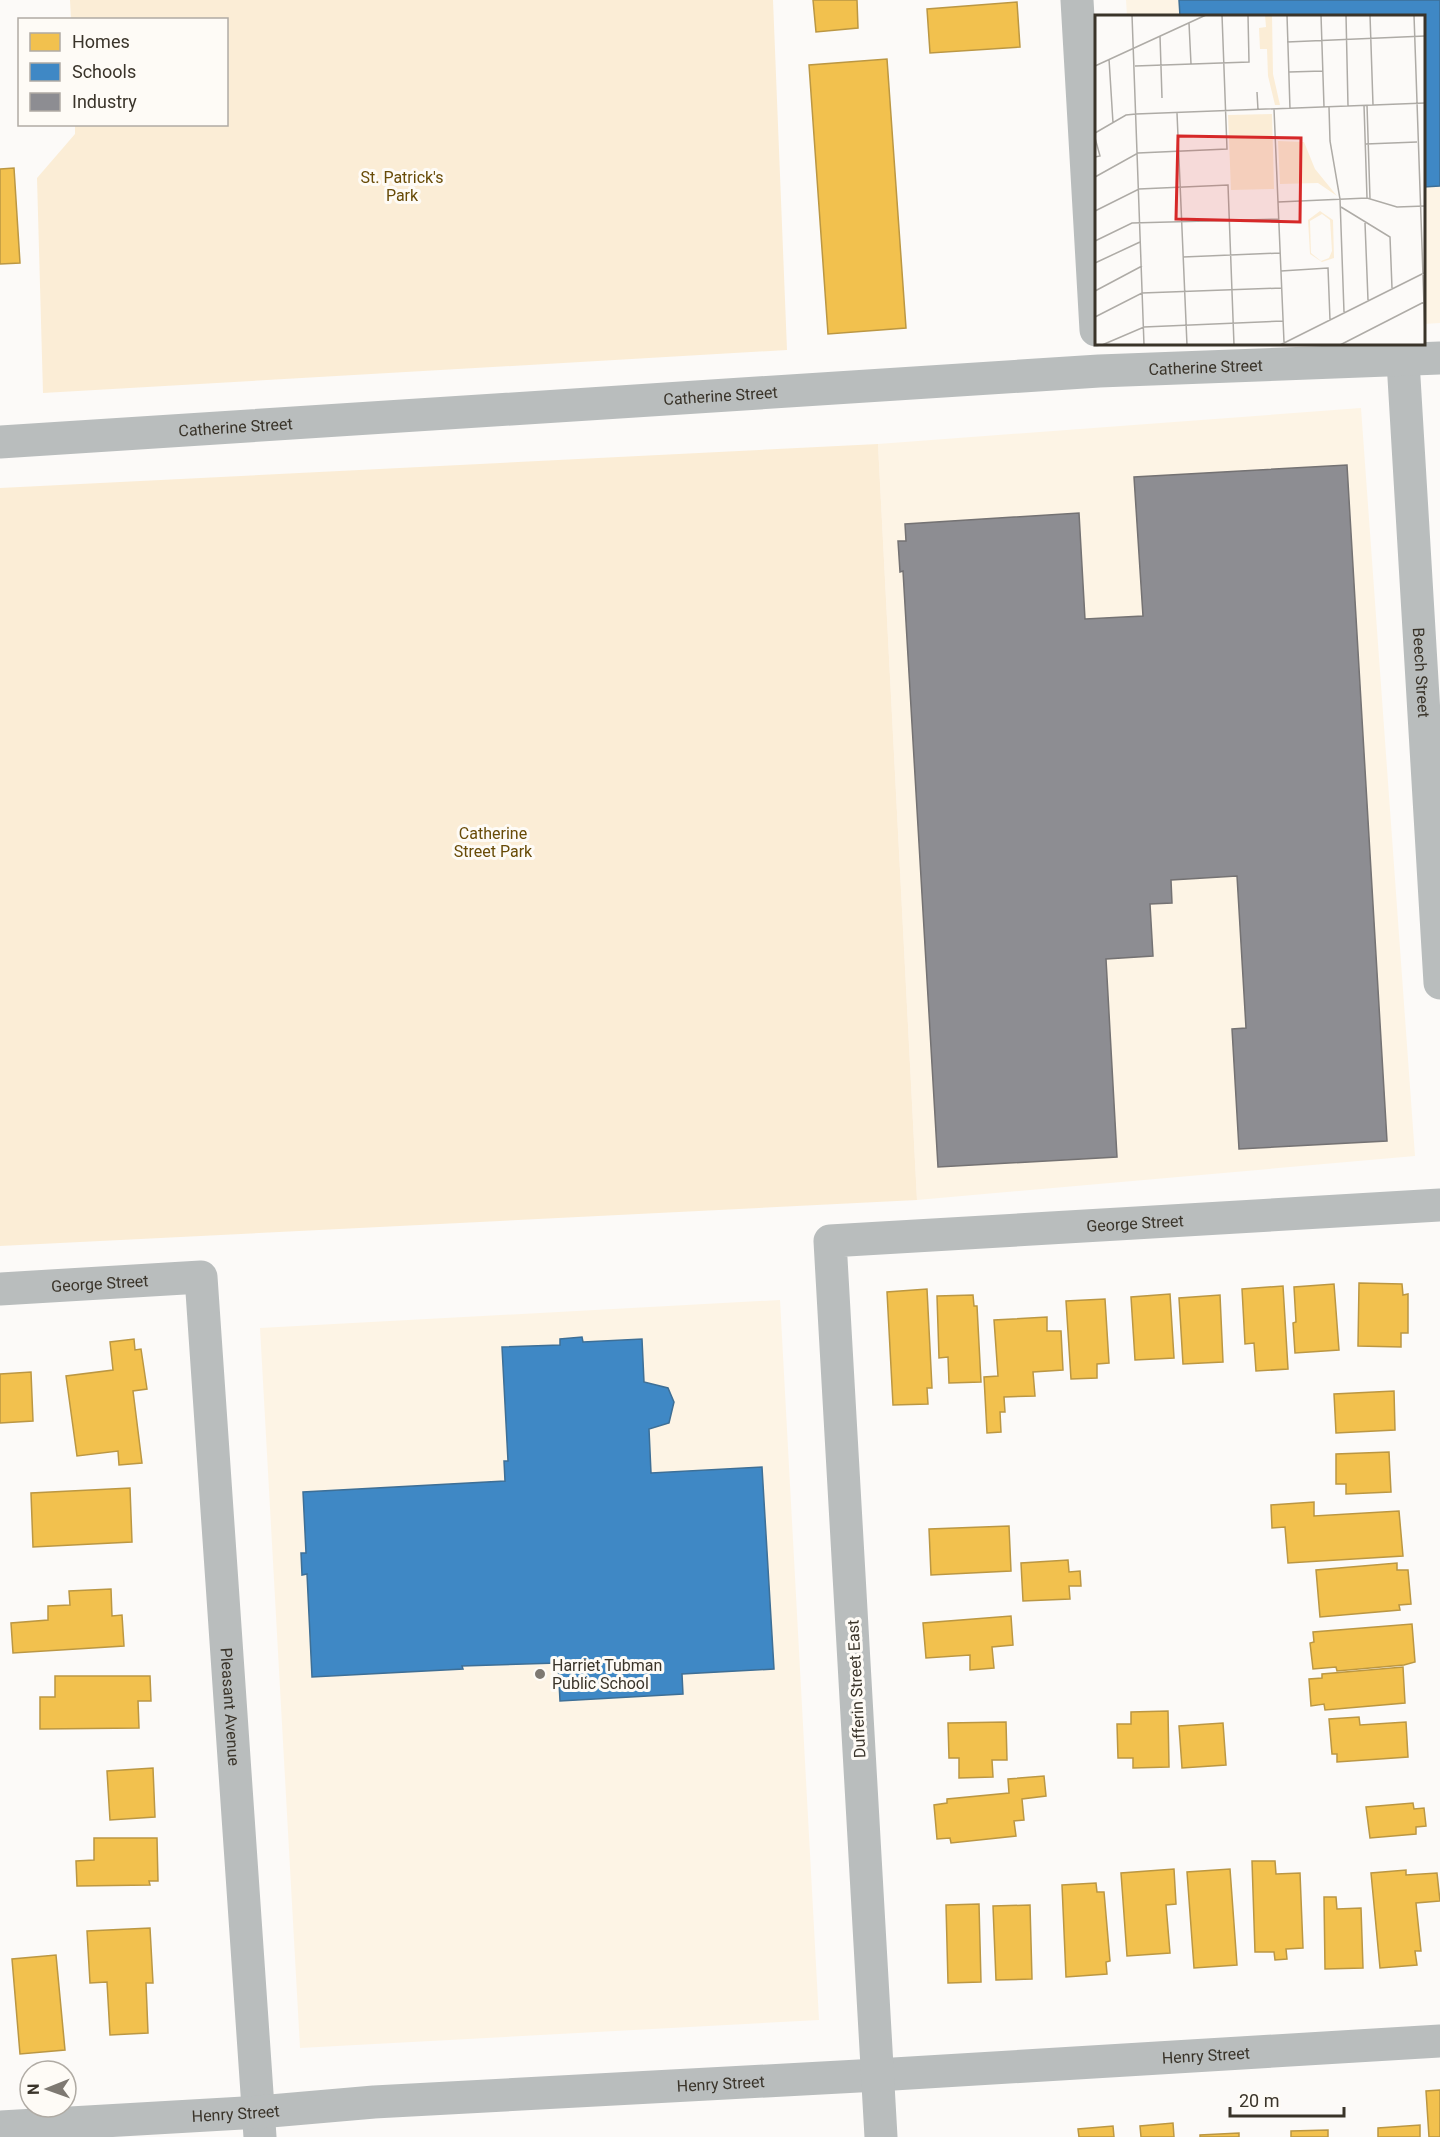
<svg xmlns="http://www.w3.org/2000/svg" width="1440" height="2137" font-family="Roboto,sans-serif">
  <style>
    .built { fill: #fdf4e5 }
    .green { fill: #fbedd6 }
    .homes { fill: #f2c14e; stroke: #bb9743; stroke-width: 1.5 }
    .schools { fill: #3f88c5; stroke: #3e6f96; stroke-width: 1.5 }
    .industry { fill: #8d8d92; stroke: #747273; stroke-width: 1.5 }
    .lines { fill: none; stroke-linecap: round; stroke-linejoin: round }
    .minor { stroke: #b9bdbd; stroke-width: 33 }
    .poi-dot { fill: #7e7972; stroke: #fefbf6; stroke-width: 2 }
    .labels { text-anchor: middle; stroke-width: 6; stroke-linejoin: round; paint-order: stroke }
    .park-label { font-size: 16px; fill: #684b07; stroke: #fefbf6 }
    .street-label { font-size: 16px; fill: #3a342a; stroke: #fefbf6 }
    .poi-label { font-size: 16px; fill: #3a342a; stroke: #fefbf6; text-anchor: start }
    .inset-road { fill: none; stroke: #aeaba6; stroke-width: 1.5 }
    .view { fill: #d62828; fill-opacity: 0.15; stroke: #d62828; stroke-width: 3 }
    .inset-edge { fill: none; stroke: #3a342a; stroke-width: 3 }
  </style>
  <rect width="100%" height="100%" fill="#fcfaf8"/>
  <g class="built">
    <path d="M 1126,0 L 1440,0 L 1440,323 L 1424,324 L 1424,16 L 1127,16 Z"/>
    <path d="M 1361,408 L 1415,1156 L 917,1200 L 878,444 Z"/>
    <path d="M 780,1300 L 819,2020 L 300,2048 L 260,1328 Z"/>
  </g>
  <g class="green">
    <path d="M 70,0 L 773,0 L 787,350 L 43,393 L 37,178 L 75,134 L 75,125 L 226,124 L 226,20 L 71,19 Z"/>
    <path d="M 878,444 L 917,1200 L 0,1246 L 0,488 Z"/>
  </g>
  <g class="homes">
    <path d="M 813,0 L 857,0 L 858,28 L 816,32 Z"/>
    <path d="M 1017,2 L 1020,47 L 930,53 L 927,9 Z"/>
    <path d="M 887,59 L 906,328 L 828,334 L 809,65 Z"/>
    <path d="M 14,168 L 20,263 L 0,264 L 0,169 Z"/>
    <path d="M 1359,1283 L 1402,1284 L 1403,1295 L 1408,1294 L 1408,1333 L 1401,1333 L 1401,1347 L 1358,1346 Z"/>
    <path d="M 1334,1284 L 1339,1350 L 1295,1353 L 1293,1323 L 1296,1322 L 1294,1287 Z"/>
    <path d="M 1283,1286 L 1288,1369 L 1256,1371 L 1254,1343 L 1245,1344 L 1242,1289 Z"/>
    <path d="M 927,1289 L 932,1388 L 927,1388 L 928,1404 L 893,1405 L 887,1292 Z"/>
    <path d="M 1170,1294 L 1174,1358 L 1135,1360 L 1131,1297 Z"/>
    <path d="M 973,1295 L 974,1306 L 977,1306 L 981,1382 L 949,1383 L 948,1357 L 939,1358 L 937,1296 Z"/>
    <path d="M 1220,1295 L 1223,1362 L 1183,1364 L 1179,1298 Z"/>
    <path d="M 1105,1299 L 1109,1363 L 1097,1364 L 1097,1378 L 1071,1379 L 1066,1301 Z"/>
    <path d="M 1047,1317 L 1047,1331 L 1061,1331 L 1063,1370 L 1033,1372 L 1035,1396 L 1004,1397 L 1005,1412 L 1000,1412 L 1001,1432 L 987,1433 L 984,1377 L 998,1376 L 994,1320 Z"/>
    <path d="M 134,1339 L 135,1350 L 141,1349 L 147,1389 L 133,1391 L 142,1463 L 119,1465 L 118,1451 L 77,1456 L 66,1376 L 113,1370 L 110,1342 Z"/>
    <path d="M 31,1372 L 33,1421 L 0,1423 L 0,1374 Z"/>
    <path d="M 1394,1391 L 1395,1430 L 1336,1433 L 1334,1394 Z"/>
    <path d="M 1389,1452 L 1391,1492 L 1346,1494 L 1346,1484 L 1336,1484 L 1336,1454 Z"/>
    <path d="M 130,1488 L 132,1542 L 33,1547 L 31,1493 Z"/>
    <path d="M 1314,1502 L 1314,1516 L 1399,1511 L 1403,1556 L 1288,1563 L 1285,1527 L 1272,1528 L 1271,1505 Z"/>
    <path d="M 1009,1526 L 1011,1571 L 931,1575 L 929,1529 Z"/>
    <path d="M 1068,1560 L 1069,1572 L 1080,1571 L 1081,1586 L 1069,1586 L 1070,1599 L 1023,1601 L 1021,1563 Z"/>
    <path d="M 1397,1563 L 1397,1570 L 1408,1570 L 1411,1604 L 1399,1605 L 1400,1610 L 1320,1617 L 1316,1570 Z"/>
    <path d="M 111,1589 L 112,1616 L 122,1615 L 124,1646 L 13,1653 L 11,1623 L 48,1620 L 48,1606 L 70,1605 L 69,1591 Z"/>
    <path d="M 1011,1616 L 1013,1645 L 992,1647 L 994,1668 L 970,1670 L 970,1655 L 926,1658 L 923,1623 Z"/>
    <path d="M 1412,1624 L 1415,1662 L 1404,1665 L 1337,1671 L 1336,1667 L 1313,1669 L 1310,1643 L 1314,1642 L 1313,1632 Z"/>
    <path d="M 1403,1667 L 1405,1703 L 1325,1710 L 1324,1704 L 1311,1706 L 1309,1679 L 1322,1678 L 1322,1674 Z"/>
    <path d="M 55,1676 L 150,1676 L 151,1701 L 138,1701 L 139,1728 L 40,1729 L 40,1697 L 55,1697 Z"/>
    <path d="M 1168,1711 L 1169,1767 L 1133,1768 L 1133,1758 L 1118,1758 L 1117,1724 L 1131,1724 L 1131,1712 Z"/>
    <path d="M 1359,1717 L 1360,1725 L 1406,1722 L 1408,1757 L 1337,1762 L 1337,1754 L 1332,1754 L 1329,1719 Z"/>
    <path d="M 1006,1722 L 1007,1760 L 992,1760 L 993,1777 L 959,1778 L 959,1758 L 949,1758 L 948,1723 Z"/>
    <path d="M 1223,1723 L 1226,1765 L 1182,1768 L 1179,1726 Z"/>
    <path d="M 153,1768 L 155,1817 L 110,1820 L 107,1771 Z"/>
    <path d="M 1044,1776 L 1046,1796 L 1022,1799 L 1024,1820 L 1014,1821 L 1016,1836 L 951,1843 L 950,1838 L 937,1839 L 934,1805 L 947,1803 L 947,1799 L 1009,1793 L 1008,1779 Z"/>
    <path d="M 1413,1803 L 1414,1809 L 1424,1808 L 1426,1826 L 1416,1827 L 1416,1834 L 1370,1838 L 1366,1807 Z"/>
    <path d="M 94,1838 L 157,1838 L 158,1881 L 149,1881 L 150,1885 L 77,1886 L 76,1861 L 94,1860 Z"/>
    <path d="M 1252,1861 L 1275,1861 L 1276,1874 L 1300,1873 L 1303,1948 L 1286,1949 L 1287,1959 L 1275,1960 L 1274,1952 L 1255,1952 Z"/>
    <path d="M 1174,1869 L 1176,1904 L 1166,1905 L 1170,1953 L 1127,1956 L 1121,1873 Z"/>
    <path d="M 1230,1869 L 1237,1965 L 1194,1968 L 1187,1872 Z"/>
    <path d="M 1406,1870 L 1406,1875 L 1437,1873 L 1440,1901 L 1416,1903 L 1421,1951 L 1415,1951 L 1417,1965 L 1380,1968 L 1371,1873 Z"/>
    <path d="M 1096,1883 L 1097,1892 L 1104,1892 L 1110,1961 L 1106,1962 L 1107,1974 L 1066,1977 L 1062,1885 Z"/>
    <path d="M 1324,1897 L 1336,1897 L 1337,1909 L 1361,1908 L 1363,1968 L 1325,1969 Z"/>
    <path d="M 979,1904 L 981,1982 L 948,1983 L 946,1905 Z"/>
    <path d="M 1030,1905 L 1032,1979 L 996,1980 L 993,1906 Z"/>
    <path d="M 150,1928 L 153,1983 L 146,1983 L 148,2033 L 110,2035 L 107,1982 L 90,1983 L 87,1931 Z"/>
    <path d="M 56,1955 L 65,2050 L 20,2054 L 12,1959 Z"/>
    <path d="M 1440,2090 L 1440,2137 L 1429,2137 L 1426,2091 Z"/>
    <path d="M 1173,2123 L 1174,2137 L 1141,2137 L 1140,2126 Z"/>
    <path d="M 1420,2125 L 1420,2137 L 1378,2137 L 1378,2128 Z"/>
    <path d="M 1113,2126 L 1114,2137 L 1079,2137 L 1078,2129 Z"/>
    <path d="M 1328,2130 L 1328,2137 L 1291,2137 L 1291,2131 Z"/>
    <path d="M 1239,2133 L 1239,2137 L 1200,2137 L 1200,2135 Z"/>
  </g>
  <g class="schools">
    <path d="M 1179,0 L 1440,0 L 1440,186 L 1424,187 L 1424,16 L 1180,16 Z"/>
    <path d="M 582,1337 L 583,1342 L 642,1339 L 644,1382 L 668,1388 L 674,1402 L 669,1423 L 649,1429 L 651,1473 L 762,1467 L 774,1669 L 682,1674 L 683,1694 L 560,1701 L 558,1663 L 462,1666 L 463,1669 L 312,1677 L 307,1574 L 302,1575 L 301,1553 L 306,1553 L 303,1492 L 505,1481 L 504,1461 L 508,1461 L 502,1347 L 560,1345 L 560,1339 Z"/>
  </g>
  <path class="industry" d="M 1347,465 L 1387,1141 L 1239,1149 L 1232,1029 L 1246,1028 L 1237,876 L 1171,880 L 1172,903 L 1150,904 L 1153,956 L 1106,959 L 1117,1157 L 938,1167 L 903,571 L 900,572 L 898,541 L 906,541 L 905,524 L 1079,513 L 1085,619 L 1143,616 L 1134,477 Z"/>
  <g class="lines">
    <g class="minor">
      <path d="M 1077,0 L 1096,330"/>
      <path id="s1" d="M 1403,361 L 1440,983"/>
      <path id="s2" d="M 0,442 L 1099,371 L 1440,358"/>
      <path id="s3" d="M 0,1289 L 201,1277 L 260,2137"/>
      <path id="s4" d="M 0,2127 L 259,2112 L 374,2102 L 877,2075 L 1440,2041"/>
      <path id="s5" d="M 881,2137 L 830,1241 L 1440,1205"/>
    </g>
  </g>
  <circle class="poi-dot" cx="540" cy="1674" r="6"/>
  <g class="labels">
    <g class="park-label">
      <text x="402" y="183">St. Patrick's<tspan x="402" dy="18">Park</tspan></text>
      <text x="493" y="839">Catherine<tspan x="493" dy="18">Street Park</tspan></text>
    </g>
    <g class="street-label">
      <text dy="6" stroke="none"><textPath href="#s2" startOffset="1208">Catherine Street</textPath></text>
      <text dy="6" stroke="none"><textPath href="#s2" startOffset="722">Catherine Street</textPath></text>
      <text dy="6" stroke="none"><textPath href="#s2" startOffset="236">Catherine Street</textPath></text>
      <text dy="6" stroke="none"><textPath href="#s1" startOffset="312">Beech Street</textPath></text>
      <text dy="6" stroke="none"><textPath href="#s5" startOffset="1203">George Street</textPath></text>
      <text dy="6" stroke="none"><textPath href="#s3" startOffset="100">George Street</textPath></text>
      <text transform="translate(856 1689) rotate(-93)" y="6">Dufferin Street East</text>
      <text dy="6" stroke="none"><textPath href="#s3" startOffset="632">Pleasant Avenue</textPath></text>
      <text dy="6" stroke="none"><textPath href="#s4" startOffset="1208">Henry Street</textPath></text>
      <text dy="6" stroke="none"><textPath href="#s4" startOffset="722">Henry Street</textPath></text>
      <text dy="6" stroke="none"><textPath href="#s4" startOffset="236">Henry Street</textPath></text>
    </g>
    <g class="poi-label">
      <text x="552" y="1671">Harriet Tubman<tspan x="552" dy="18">Public School</tspan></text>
    </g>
  </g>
  <g transform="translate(1095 15)">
    <rect width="330" height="330" fill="#fcfaf8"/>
    <path d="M 170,0 L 177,0 L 178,59 L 185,90 L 180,90 L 173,61 L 172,34 L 165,34 L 164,13 L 171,12 ZM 177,99 L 179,174 L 136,175 L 133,100 ZM 183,126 L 209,127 L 220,154 L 242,181 L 223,168 L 185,169 ZM 225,196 L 238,205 L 239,243 L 227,247 L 215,239 L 213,205 ZM 227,199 L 235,205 L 237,236 L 234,243 L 226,246 L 216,238 L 215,206 Z" fill="#fbedd6" fill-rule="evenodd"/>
    <path class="inset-road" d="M 37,0 L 49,330M 192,0 L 195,94M 226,0 L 229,92M 251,0 L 253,91M 275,0 L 278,90M 319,0 L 330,319M 94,8 L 96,49M 65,21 L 67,83M 192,27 L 330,21M 14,44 L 18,108M 0,51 L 111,0M 40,51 L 154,47 L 153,0M 194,57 L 228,56M 162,77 L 163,95M 269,90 L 272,183M 272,90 L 275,184M 234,92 L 235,126 L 245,184 L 249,297M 179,94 L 189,327M 82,98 L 92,330M 0,118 L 31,100 L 41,99 L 330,88M 0,123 L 5,141 L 0,142M 271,129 L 322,127M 0,162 L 43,138 L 132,134 L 127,0M 183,187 L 272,183 L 302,192 L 330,191M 246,192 L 295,222 L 297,273M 0,196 L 44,174 L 133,170 L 139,330M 270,208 L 273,285M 0,226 L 37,208 L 184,204M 88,242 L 185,238M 0,248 L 45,227M 186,256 L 233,253 L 235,305M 0,276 L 47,251M 0,302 L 47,278 L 186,273M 7,330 L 49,312 L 188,306M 185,330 L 329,258M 245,330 L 329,287"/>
    <path class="view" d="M 83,121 L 206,123 L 205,207 L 81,204 Z"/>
    <rect width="330" height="330" class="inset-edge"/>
  </g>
  <rect x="18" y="18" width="210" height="108" fill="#fefbf6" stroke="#b0aba4" stroke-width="1.5"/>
  <rect x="30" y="33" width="30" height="18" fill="#f2c14e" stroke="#b0aba4" stroke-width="1.5"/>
  <text x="72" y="48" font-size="18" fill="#3a342a">Homes</text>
  <rect x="30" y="63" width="30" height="18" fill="#3f88c5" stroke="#b0aba4" stroke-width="1.5"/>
  <text x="72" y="78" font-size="18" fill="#3a342a">Schools</text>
  <rect x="30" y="93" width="30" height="18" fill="#8d8d92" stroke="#b0aba4" stroke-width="1.5"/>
  <text x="72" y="108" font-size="18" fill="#3a342a">Industry</text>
  <g transform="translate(48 2089) rotate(269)"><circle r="28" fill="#fefbf6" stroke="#b0aba4" stroke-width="1.5"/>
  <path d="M0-4.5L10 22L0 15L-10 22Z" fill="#7e7972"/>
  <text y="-9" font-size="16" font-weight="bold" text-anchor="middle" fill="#3a342a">N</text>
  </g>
  <path d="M1230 2107v9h114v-9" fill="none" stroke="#3a342a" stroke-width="3"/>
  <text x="1239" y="2107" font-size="18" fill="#3a342a" stroke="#fefbf6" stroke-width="4.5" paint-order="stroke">20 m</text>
</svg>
